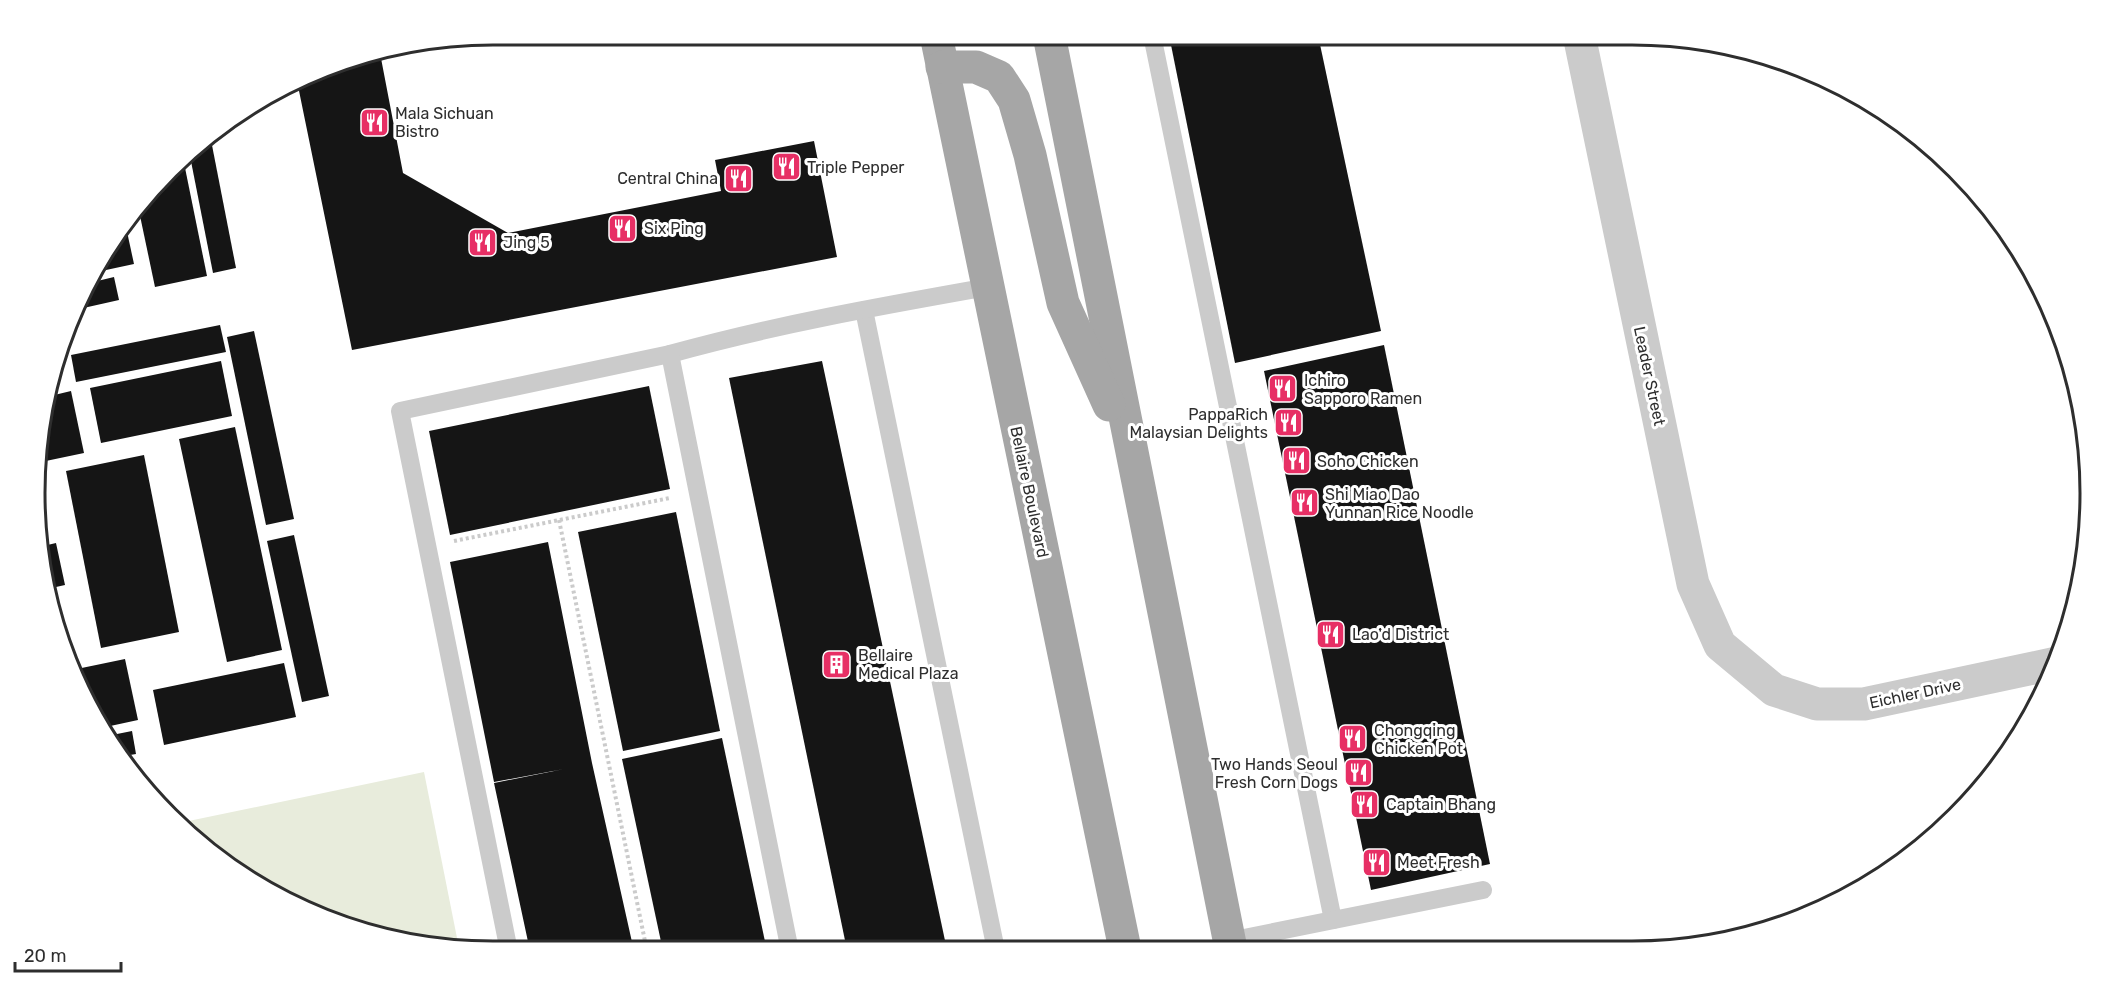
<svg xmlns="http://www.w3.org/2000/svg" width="2125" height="986" font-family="Rubik,sans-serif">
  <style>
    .green { fill: #e8ecdc }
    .building { fill: #151515 }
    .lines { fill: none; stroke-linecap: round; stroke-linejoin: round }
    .path { stroke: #cbcbcb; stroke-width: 4; stroke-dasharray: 3 3; stroke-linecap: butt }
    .lane { stroke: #cbcbcb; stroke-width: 18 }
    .street { stroke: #cbcbcb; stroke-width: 33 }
    .primary { stroke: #a6a6a6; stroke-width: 33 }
    .labels { text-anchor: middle; stroke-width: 6; stroke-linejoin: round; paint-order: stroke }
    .poi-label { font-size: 16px; fill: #2e2e2e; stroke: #fff; text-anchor: start }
    .street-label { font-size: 16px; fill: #2e2e2e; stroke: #fff }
    .rim { fill: none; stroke: #2e2e2e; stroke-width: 3 }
  </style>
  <rect width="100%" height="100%" fill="#fff"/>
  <path class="green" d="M 424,772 L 459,948 L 404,943 L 318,917 L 191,838 L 179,823 Z"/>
  <g class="building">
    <path d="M 1169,35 L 1318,35 L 1381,331 L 1235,363 Z"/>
    <path d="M 380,53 L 403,173 L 508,233 L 721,191 L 715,160 L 814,141 L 837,257 L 352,350 L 297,81 L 345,59 Z"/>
    <path d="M 210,135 L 236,268 L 213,273 L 189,151 Z"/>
    <path d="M 183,158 L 207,276 L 155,287 L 139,211 Z"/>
    <path d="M 126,227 L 134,264 L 92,273 L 96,263 Z"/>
    <path d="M 114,277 L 119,300 L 79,309 L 89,283 Z"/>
    <path d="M 220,325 L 226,352 L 76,382 L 71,355 Z"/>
    <path d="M 254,331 L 294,519 L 266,525 L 227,337 Z"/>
    <path d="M 1384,345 L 1490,864 L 1371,890 L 1264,371 Z"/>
    <path d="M 221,361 L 232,416 L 101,443 L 90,388 Z"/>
    <path d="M 822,361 L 947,950 L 847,950 L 729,378 Z"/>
    <path d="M 649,386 L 670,489 L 450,535 L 429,431 Z"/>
    <path d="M 71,391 L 84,453 L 41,462 L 43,404 L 46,397 Z"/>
    <path d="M 235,427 L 282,650 L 227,662 L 179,439 Z"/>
    <path d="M 144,455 L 179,632 L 101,648 L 66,471 Z"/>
    <path d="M 676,512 L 720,731 L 623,751 L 578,532 Z"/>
    <path d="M 294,535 L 329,696 L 302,702 L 267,541 Z"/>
    <path d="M 548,542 L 592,763 L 634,951 L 530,951 L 494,783 L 564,769 L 494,782 L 450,562 Z"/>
    <path d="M 56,543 L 65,585 L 47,589 L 39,547 Z"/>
    <path d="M 125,659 L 138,720 L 101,728 L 96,722 L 72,670 Z"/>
    <path d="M 284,663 L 296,717 L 164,745 L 153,690 Z"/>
    <path d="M 132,731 L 136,754 L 124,756 L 107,736 Z"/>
    <path d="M 722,738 L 767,951 L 663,951 L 622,759 Z"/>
  </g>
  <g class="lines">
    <g class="path">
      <path d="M 559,520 L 647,951"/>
      <path d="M 454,541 L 670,498"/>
    </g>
    <g class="lane">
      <path d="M 1152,35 L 1333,920"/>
      <path d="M 864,310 L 996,950"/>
      <path d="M 670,354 C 774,325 881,306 988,287"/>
      <path d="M 1229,941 L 1483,890"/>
      <path d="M 509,951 L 400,411 L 670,354 L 790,951"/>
    </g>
    <path class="street" d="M 1579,35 L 1693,584 L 1720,645 L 1774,690 L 1817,704 L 1864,704 L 2057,663"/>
    <g class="primary">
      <path d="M 936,35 L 1125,949"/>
      <path d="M 1049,35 L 1231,949"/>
      <path d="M 942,67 L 976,67 L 999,77 L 1014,100 L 1030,155 L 1063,303 L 1109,405"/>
    </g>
  </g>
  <defs>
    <symbol id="restaurant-square" viewBox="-11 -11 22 22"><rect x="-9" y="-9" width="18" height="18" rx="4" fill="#e72f65" stroke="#fff"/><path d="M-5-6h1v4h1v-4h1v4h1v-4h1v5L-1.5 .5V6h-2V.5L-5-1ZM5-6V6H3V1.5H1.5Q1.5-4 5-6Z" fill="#fff"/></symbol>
    <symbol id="building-square" viewBox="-11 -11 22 22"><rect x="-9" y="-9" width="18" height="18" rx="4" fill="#e72f65" stroke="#fff"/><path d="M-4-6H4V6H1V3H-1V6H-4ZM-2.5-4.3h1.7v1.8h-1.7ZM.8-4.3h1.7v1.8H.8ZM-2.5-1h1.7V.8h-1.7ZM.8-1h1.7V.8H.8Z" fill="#fff"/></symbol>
  </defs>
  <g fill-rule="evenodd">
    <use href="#restaurant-square" x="358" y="106" width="33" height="33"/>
    <use href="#restaurant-square" x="770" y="150" width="33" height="33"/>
    <use href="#restaurant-square" x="722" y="162" width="33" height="33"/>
    <use href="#restaurant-square" x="606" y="212" width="33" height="33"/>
    <use href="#restaurant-square" x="466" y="226" width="33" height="33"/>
    <use href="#restaurant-square" x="1266" y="372" width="33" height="33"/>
    <use href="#restaurant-square" x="1272" y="406" width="33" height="33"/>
    <use href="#restaurant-square" x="1280" y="444" width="33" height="33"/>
    <use href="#restaurant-square" x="1288" y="486" width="33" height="33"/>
    <use href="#restaurant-square" x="1314" y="618" width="33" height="33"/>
    <use href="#building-square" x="820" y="648" width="33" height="33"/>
    <use href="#restaurant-square" x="1336" y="722" width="33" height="33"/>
    <use href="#restaurant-square" x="1342" y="756" width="33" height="33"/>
    <use href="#restaurant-square" x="1348" y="788" width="33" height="33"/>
    <use href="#restaurant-square" x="1360" y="846" width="33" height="33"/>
  </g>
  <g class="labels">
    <g class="poi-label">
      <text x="395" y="119">Mala Sichuan<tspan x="395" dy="18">Bistro</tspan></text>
      <text x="807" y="173">Triple Pepper</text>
      <text x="718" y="184" text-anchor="end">Central China</text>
      <text x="644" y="234">Six Ping</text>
      <text x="503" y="248">Jing 5</text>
      <text x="1304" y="386">Ichiro<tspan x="1304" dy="18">Sapporo Ramen</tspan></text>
      <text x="1268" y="420" text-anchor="end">PappaRich<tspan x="1268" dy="18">Malaysian Delights</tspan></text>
      <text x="1317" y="467">Soho Chicken</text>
      <text x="1325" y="500">Shi Miao Dao<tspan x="1325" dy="18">Yunnan Rice Noodle</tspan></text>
      <text x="1352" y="640">Lao'd District</text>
      <text x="858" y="661">Bellaire<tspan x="858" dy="18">Medical Plaza</tspan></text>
      <text x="1374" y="736">Chongqing<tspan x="1374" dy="18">Chicken Pot</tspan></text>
      <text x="1338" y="770" text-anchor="end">Two Hands Seoul<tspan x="1338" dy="18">Fresh Corn Dogs</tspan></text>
      <text x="1386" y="810">Captain Bhang</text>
      <text x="1397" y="868">Meet Fresh</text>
    </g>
    <g class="street-label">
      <text transform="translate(1650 376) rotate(78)" y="6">Leader Street</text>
      <text transform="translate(1030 492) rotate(78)" y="6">Bellaire Boulevard</text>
      <text transform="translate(1915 693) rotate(-12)" y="6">Eichler Drive</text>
    </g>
  </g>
  <path d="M0 0H2125V986H0ZM493 45H1632A448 448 0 0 1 2080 493V493A448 448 0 0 1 1632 941H493A448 448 0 0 1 45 493V493A448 448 0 0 1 493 45Z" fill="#fff" fill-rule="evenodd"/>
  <path class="rim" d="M493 45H1632A448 448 0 0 1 2080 493V493A448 448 0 0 1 1632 941H493A448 448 0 0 1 45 493V493A448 448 0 0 1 493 45Z"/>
  <path d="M15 962v9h106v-9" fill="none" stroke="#2e2e2e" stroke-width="3"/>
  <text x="24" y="962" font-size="18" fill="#2e2e2e" stroke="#ffffff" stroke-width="4.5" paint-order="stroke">20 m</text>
</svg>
